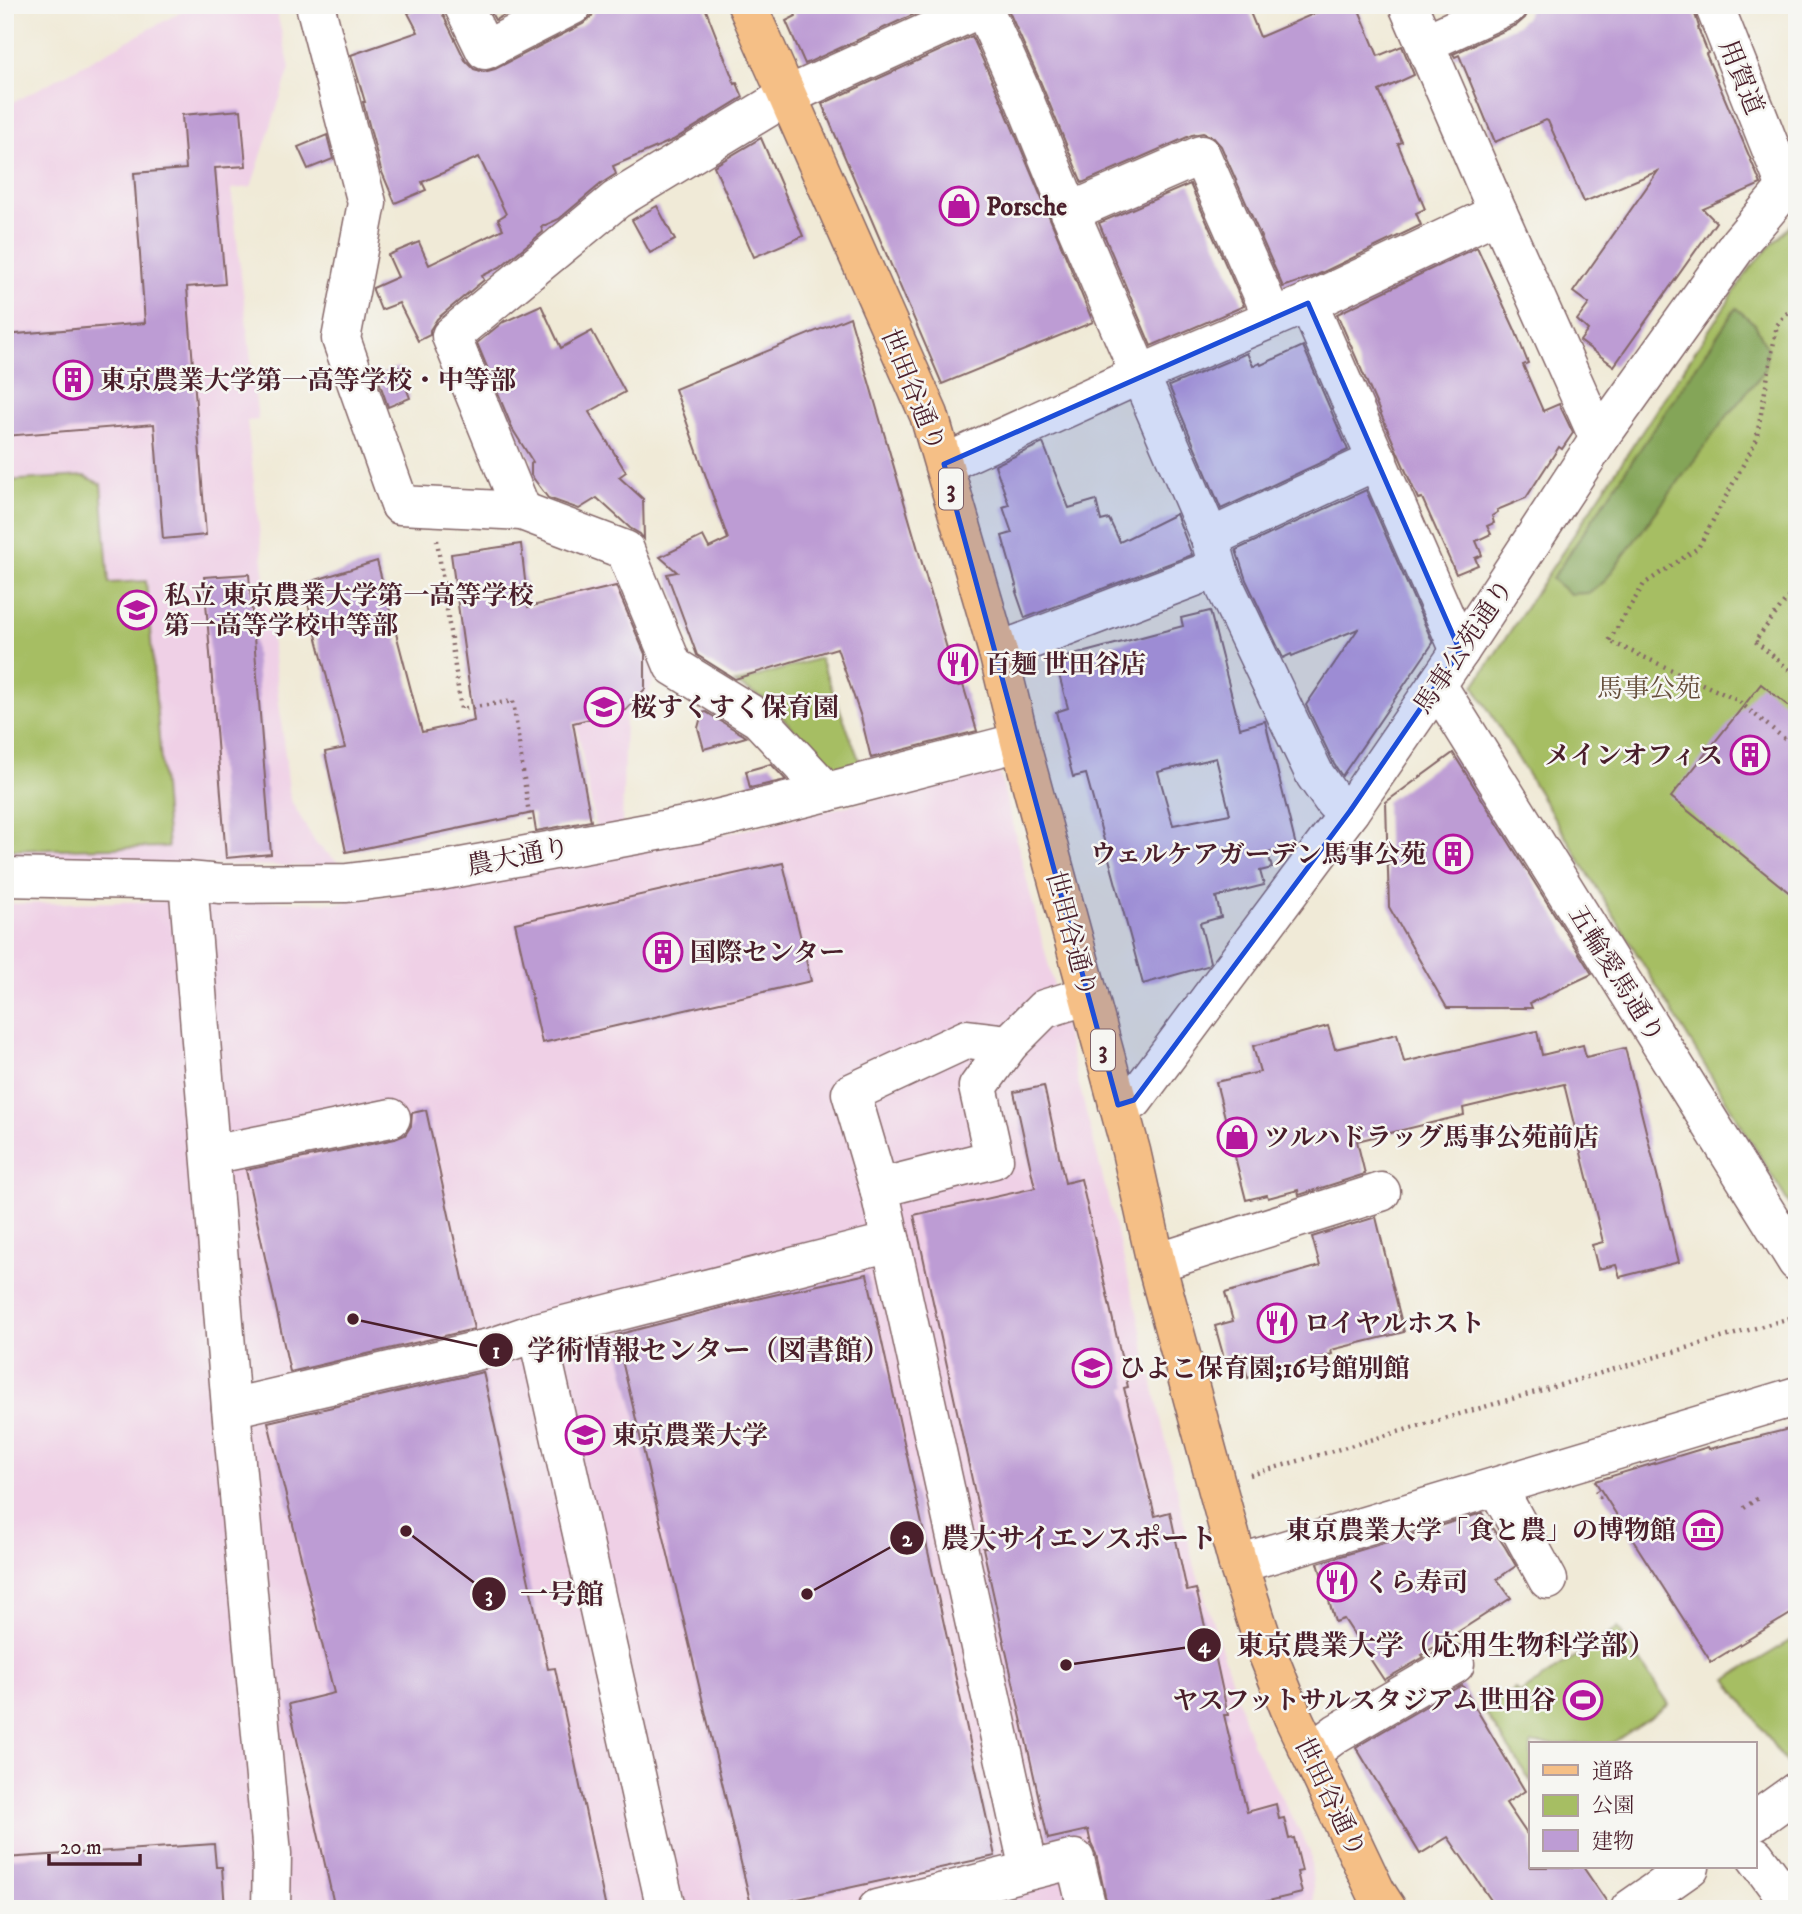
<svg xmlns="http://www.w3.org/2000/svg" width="1802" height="1914" font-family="'IM FELL DW Pica','Noto Serif JP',serif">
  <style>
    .built { fill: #efd0e6 }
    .green { fill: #a6be63; stroke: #786e47; stroke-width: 2 }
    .forest { fill: #84a559; stroke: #676242; stroke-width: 2 }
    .building { fill: #bd9cd4; fill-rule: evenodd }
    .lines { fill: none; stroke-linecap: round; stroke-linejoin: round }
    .minor-casing { stroke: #846667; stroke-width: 41 }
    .major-casing { stroke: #846667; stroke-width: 41 }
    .path { stroke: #846667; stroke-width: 4.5; stroke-dasharray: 2 5; stroke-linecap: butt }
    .minor { stroke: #fff; stroke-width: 38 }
    .major { stroke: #f5bf86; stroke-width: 38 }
    .marked { fill: #1d4ed8; fill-opacity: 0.2; stroke: #1d4ed8; stroke-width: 5; stroke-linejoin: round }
    .labels { text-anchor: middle; stroke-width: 5; stroke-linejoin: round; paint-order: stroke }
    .shield { fill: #f6f6f2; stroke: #7e6067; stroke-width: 2 }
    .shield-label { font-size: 24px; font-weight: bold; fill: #4a1f2b }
    .street-label { font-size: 26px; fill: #4a1f2b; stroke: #f6f6f2 }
    .poi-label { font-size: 26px; font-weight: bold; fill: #4a1f2b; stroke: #f6f6f2; text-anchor: start }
    .park-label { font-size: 26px; fill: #664f3c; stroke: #f6f6f2 }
    .leader { fill: none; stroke: #4a1f2b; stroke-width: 2.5 }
    .callout-dot { fill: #4a1f2b; stroke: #f6f6f2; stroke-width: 2.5 }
    .mark-label { font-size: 21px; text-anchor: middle; font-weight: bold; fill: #fff }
    .callout-label { font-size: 28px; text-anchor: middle; font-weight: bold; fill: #4a1f2b; stroke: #f6f6f2; stroke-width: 5; stroke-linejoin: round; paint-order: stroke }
  </style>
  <rect width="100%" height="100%" fill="#f6f6f2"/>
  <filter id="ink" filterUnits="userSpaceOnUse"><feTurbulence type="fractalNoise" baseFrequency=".0143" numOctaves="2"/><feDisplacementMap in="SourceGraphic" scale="14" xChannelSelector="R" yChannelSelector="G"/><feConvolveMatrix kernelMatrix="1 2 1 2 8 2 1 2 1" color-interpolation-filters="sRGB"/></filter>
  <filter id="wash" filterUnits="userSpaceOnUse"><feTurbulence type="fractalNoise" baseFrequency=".00686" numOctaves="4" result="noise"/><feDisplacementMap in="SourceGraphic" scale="28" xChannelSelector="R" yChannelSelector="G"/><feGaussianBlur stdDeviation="1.57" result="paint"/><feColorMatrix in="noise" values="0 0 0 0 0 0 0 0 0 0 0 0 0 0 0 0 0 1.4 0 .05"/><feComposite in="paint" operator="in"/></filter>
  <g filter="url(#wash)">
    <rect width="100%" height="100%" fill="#f0ead7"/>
    <g class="built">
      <path d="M 194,5 L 275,5 L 290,68 L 251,187 L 231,189 L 258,420 L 247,421 L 290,799 L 316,844 L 344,867 L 5,861 L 5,104 L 16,101 Z"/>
      <path d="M 629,578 L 661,668 L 645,699 L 625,716 L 622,829 L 597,835 L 553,597 Z"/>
      <path d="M 999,771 L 1137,1312 L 1192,1558 L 1252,1743 L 1310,1851 L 1315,1909 L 5,1909 L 5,904 L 239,900 L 340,903 L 488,880 L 725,834 Z"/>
    </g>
    <g class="green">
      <path d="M 1797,218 L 1797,1217 L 1474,686 L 1750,268 Z"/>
      <path d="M 84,476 L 101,484 L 109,583 L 146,581 L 168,847 L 5,850 L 5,481 Z"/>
      <path d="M 820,658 L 860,762 L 831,769 L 766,700 L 735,683 Z"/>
      <path d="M 1618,1628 L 1669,1705 L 1611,1744 L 1531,1744 L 1531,1782 L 1484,1711 L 1515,1689 L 1519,1694 Z"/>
      <path d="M 1797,1637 L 1797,1770 L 1793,1773 L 1727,1679 Z"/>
    </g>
    <path class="forest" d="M 1736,308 L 1755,324 L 1767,348 L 1765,370 L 1728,415 L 1604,582 L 1588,593 L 1570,594 L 1552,579 Z"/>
    <g id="blocks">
      <g class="building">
        <path d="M 424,5 L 441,5 L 443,15 L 465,60 L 474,69 L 484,72 L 495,69 L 583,24 L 592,16 L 595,5 L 704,5 L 735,84 L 737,83 L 743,97 L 673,140 L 613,166 L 616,174 L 602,183 L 559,219 L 541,227 L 543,232 L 500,267 L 482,276 L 484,280 L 437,319 L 430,330 L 430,335 L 418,341 L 399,303 L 381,310 L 373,290 L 373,288 L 398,277 L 388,255 L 419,242 L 429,265 L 503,229 L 498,219 L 506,214 L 479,157 L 422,182 L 426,190 L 395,203 L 381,170 L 363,102 L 365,102 L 351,55 L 418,32 L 408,13 Z"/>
        <path d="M 487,5 L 524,5 L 495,20 Z"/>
        <path d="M 791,5 L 934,5 L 805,64 L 786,21 L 796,16 Z"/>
        <path d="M 1006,5 L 1247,5 L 1260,37 L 1334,5 L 1357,5 L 1378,56 L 1402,46 L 1414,75 L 1379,91 L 1402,142 L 1398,144 L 1425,209 L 1416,213 L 1421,225 L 1315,276 L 1283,287 L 1221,146 L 1213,137 L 1203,133 L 1192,135 L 1082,183 L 1040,81 Z"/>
        <path d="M 1536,5 L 1692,5 L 1699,27 L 1698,28 L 1708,53 L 1706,54 L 1761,184 L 1703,209 L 1716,222 L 1614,366 L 1580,341 L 1588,330 L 1577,320 L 1589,304 L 1573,292 L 1658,171 L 1584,202 L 1548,121 L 1546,120 L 1495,142 L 1459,55 L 1455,57 L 1453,54 L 1517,25 L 1525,18 L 1530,8 Z"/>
        <path d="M 972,36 L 1000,98 L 1093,322 L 942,384 L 822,104 Z"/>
        <path d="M 241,110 L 246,166 L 215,168 L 225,284 L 187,287 L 206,535 L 163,539 L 154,424 L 5,436 L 5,335 L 145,323 L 134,173 L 186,169 L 182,115 Z"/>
        <path d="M 327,135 L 333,159 L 308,169 L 298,147 Z"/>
        <path d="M 761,138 L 803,236 L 754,257 L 714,166 Z"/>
        <path d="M 1190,184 L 1244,306 L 1151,346 L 1099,223 Z"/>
        <path d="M 657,206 L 675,240 L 650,253 L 632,220 Z"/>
        <path d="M 1477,247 L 1515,330 L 1528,363 L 1523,365 L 1543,411 L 1559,404 L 1573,433 L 1562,449 L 1559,447 L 1526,498 L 1497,510 L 1498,512 L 1492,516 L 1494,523 L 1487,526 L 1491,534 L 1476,541 L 1482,555 L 1475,558 L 1478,565 L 1456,574 L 1422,498 L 1418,499 L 1337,314 Z"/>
        <path d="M 541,305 L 561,348 L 592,331 L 625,392 L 589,412 L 626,472 L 619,477 L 643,499 L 644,539 L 640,534 L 630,528 L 597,498 L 579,509 L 548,498 L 531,475 L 531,464 L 533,462 L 513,430 L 477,343 L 504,321 L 504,322 Z"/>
        <path d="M 850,317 L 958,686 L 963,685 L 977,731 L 871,758 L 861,717 L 837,648 L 735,679 L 697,655 L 667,574 L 677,572 L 660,557 L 703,536 L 709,548 L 728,539 L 675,389 Z"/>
        <path d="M 1303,346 L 1348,450 L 1221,509 L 1169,386 L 1247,353 L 1253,366 L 1260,363 L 1261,365 Z"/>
        <path d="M 398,367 L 410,398 L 388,407 L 377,375 Z"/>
        <path d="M 1043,443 L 1069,508 L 1096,500 L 1101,521 L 1109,519 L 1120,542 L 1176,514 L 1192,555 L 1025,618 L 1016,592 L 1018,592 L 1002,536 L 1012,533 L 1003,507 L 1009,505 L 995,465 Z"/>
        <path d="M 1366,490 L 1433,643 L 1342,776 L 1334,764 L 1306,705 L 1358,629 L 1292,656 L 1291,654 L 1283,658 L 1246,580 L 1236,550 Z"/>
        <path d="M 521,544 L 528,607 L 616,586 L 645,654 L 645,689 L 626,710 L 573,723 L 591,821 L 536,831 L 533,813 L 346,852 L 325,752 L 345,748 L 303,584 L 377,561 L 422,732 L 474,721 L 451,554 Z"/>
        <path d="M 249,574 L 271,854 L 226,858 L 204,577 Z"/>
        <path d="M 1210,611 L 1240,728 L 1265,721 L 1296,846 L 1268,853 L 1272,868 L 1260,871 L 1264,885 L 1216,897 L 1221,917 L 1200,923 L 1210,962 L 1207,966 L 1143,984 L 1086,774 L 1073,777 L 1056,712 L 1068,708 L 1055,660 L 1183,626 L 1181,618 ZM 1216,758 L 1230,814 L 1173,825 L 1158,772 Z"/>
        <path d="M 1761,684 L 1797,713 L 1797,899 L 1671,797 Z"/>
        <path d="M 706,712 L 745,736 L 746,737 L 704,749 L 698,728 L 702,713 Z"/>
        <path d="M 1453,753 L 1592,974 L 1530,1003 L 1532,1008 L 1447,1008 L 1389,907 L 1386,802 Z"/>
        <path d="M 771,764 L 786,780 L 750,788 L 746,771 Z"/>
        <path d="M 783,863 L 811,981 L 542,1043 L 515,923 Z"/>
        <path d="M 1328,1026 L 1335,1049 L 1397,1034 L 1404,1062 L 1537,1031 L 1542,1055 L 1583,1045 L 1586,1057 L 1625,1048 L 1679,1262 L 1620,1277 L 1616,1265 L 1598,1269 L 1592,1245 L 1603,1242 L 1564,1084 L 1463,1108 L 1464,1115 L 1357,1141 L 1365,1174 L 1299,1195 L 1298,1190 L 1268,1198 L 1267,1195 L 1246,1200 L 1216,1082 L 1260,1072 L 1253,1046 Z"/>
        <path d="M 1044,1086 L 1065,1183 L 1081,1179 L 1128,1387 L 1124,1388 L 1155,1516 L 1170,1512 L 1187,1591 L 1196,1589 L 1210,1647 L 1213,1646 L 1228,1715 L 1224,1715 L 1247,1812 L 1276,1804 L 1279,1819 L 1284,1818 L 1289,1839 L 1294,1838 L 1302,1871 L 1297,1872 L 1302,1893 L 1251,1905 L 1252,1909 L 1108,1909 L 1096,1854 L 1091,1844 L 1088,1830 L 1048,1839 L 983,1548 L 987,1548 L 914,1215 L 1035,1188 L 1014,1092 Z"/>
        <path d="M 426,1110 L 474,1329 L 290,1372 L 246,1170 L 395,1139 L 405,1135 L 411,1126 L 412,1113 Z"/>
        <path d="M 1376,1217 L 1404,1332 L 1331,1350 L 1332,1354 L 1248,1378 L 1241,1353 L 1224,1358 L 1215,1326 L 1233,1321 L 1225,1293 L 1320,1266 L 1312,1237 Z"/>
        <path d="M 867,1274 L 995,1856 L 752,1909 L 616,1335 L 752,1300 Z"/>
        <path d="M 483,1372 L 548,1669 L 555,1668 L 606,1909 L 335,1909 L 289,1704 L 334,1693 L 268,1422 Z"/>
        <path d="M 1797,1427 L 1797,1610 L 1711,1662 L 1595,1481 L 1708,1447 L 1709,1449 Z"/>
        <path d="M 1482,1513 L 1505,1547 L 1516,1566 L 1497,1579 L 1511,1598 L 1422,1655 L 1424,1657 L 1384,1680 L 1344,1619 L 1335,1622 L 1318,1563 Z"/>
        <path d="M 1462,1685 L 1525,1791 L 1506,1803 L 1531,1840 L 1531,1867 L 1583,1867 L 1609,1905 L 1608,1909 L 1497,1909 L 1448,1837 L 1420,1854 L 1356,1747 Z"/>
        <path d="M 214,1844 L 216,1867 L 222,1867 L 225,1909 L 5,1909 L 5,1858 Z"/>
      </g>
    </g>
  </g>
  <g filter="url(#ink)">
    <use href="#blocks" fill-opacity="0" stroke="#846667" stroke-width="2"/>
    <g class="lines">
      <defs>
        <g id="minor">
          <path d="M 315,5 L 367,203 L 341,339 L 400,505 L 522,511 L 625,550 L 673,666 L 759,719 L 827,792"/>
          <path d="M 463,5 L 485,50 L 573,5"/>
          <path d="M 982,5 L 1020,89 L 1070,212 L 1210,538 L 1218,568 L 1226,589 L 1315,775 L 1334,802 L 1350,811"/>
          <path d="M 1408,5 L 1498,213 L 1599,439"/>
          <path d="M 1714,5 L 1786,187"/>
          <path d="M 1425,43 L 1508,5"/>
          <path d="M 1070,212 L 1201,155 L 1273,318"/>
          <path d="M 1308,303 L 1460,651"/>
          <path d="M 944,464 L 1141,374 L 1308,303 L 1498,213"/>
          <path d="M 522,511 L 451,336 L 616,200 L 787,96 L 983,7"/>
          <path d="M 1210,538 L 1378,460"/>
          <path d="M 998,652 L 1218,568"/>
          <path d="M 1437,685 L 1797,1262"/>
          <path d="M 5,877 L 188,881 L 221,884 L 347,883 L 434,872 L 696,824 L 827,792 L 1020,742"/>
          <path d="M 188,881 L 231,1408 L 272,1854 L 271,1909"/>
          <path d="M 1118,1105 L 1134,1100 L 1350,811 L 1460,651 L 1599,439 L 1740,242 L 1797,175"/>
          <path d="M 211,1155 L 391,1118"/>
          <path d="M 879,1188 L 851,1093 L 967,1039 L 1009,1044"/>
          <path d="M 891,1242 L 1029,1870"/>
          <path d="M 1156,1263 L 1381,1192"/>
          <path d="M 537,1332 L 666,1909"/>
          <path d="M 231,1408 L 493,1347 L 537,1332 L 891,1242 L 879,1188 L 994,1159 L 978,1087 L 1009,1044 L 1044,1009 L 1089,995"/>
          <path d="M 1497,1487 L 1548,1580"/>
          <path d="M 1238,1564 L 1797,1396"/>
          <path d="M 1310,1753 L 1337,1733 L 1455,1664"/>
          <path d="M 1755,1821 L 1797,1791"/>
          <path d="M 1755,1856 L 1794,1909"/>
          <path d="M 877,1909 L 1075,1859 L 1087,1909"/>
          <path d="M 1630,1909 L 1690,1867"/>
        </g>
        <path id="major" d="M 747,5 L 929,415 L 998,652 L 1020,742 L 1131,1151 L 1156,1263 L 1238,1564 L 1264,1645 L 1293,1717 L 1376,1892 L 1387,1909"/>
      </defs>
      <use href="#minor" class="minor-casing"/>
      <use href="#major" class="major-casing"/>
      <g class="path">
        <path d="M 1797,302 L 1777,325 L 1756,441 L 1698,548 L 1644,584 L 1609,641 L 1737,700 L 1797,749"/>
        <path d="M 437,540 L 461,709 L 513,701 L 530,821"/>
        <path d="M 1797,586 L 1755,641 L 1797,676"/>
        <path d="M 1250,1475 L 1797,1316"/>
        <path d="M 1596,1490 L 1600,1497 L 1604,1495"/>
        <path d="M 1744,1508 L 1758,1498"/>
      </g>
      <use href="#minor" class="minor"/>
      <use href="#major" class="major"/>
    </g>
  </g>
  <path class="marked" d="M 1308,303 L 1460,651 L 1350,811 L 1143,1088 L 1134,1100 L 1118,1105 L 944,464 Z"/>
  <defs>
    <symbol id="shop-ring" viewBox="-11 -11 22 22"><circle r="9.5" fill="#f6f6f2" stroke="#b5179e" stroke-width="1.5"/><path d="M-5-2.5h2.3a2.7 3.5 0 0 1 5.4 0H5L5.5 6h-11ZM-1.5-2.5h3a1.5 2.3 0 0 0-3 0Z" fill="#b5179e"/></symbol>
    <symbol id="building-ring" viewBox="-11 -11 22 22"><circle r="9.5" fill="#f6f6f2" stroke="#b5179e" stroke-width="1.5"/><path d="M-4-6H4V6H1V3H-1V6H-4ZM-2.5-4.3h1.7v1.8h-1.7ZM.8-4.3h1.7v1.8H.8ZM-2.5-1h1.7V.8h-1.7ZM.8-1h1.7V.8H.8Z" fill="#b5179e"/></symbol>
    <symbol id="school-ring" viewBox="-11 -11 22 22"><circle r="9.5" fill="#f6f6f2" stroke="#b5179e" stroke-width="1.5"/><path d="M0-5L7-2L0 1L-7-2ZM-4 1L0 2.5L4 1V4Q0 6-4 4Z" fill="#b5179e"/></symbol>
    <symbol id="restaurant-ring" viewBox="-11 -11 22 22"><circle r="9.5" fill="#f6f6f2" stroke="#b5179e" stroke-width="1.5"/><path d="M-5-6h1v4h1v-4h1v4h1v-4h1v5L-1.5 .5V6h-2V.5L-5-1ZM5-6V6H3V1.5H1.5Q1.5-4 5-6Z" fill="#b5179e"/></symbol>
    <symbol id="university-ring" viewBox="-11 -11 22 22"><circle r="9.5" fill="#f6f6f2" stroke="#b5179e" stroke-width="1.5"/><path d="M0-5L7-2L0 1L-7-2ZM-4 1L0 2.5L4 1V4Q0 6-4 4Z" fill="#b5179e"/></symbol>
    <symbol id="museum-ring" viewBox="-11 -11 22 22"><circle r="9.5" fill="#f6f6f2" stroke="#b5179e" stroke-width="1.5"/><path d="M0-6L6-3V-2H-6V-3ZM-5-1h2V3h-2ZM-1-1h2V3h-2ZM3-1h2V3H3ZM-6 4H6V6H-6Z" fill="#b5179e"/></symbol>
    <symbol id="stadium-ring" viewBox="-11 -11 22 22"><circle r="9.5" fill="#f6f6f2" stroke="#b5179e" stroke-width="1.5"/><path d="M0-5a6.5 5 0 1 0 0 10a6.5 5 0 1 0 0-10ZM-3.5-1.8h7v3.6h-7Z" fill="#b5179e"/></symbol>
  </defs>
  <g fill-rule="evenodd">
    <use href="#shop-ring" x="937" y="184" width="44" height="44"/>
    <use href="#building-ring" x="51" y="358" width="44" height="44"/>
    <use href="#school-ring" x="115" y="588" width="44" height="44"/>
    <use href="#restaurant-ring" x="936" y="642" width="44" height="44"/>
    <use href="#school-ring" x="582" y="685" width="44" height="44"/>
    <use href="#building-ring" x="1728" y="733" width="44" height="44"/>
    <use href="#building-ring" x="1431" y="832" width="44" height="44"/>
    <use href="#building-ring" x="641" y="930" width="44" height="44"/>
    <use href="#shop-ring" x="1215" y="1115" width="44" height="44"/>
    <use href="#restaurant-ring" x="1255" y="1301" width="44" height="44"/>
    <use href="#school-ring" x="1070" y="1346" width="44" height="44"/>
    <use href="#university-ring" x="563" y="1413" width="44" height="44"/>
    <use href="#museum-ring" x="1681" y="1508" width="44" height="44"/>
    <use href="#restaurant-ring" x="1315" y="1560" width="44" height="44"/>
    <use href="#stadium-ring" x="1561" y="1678" width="44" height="44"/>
  </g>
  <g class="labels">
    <g class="shield">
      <rect x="939" y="468.5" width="24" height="41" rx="5"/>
      <rect x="1091" y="1029.5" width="24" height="41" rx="5"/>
    </g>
    <g class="shield-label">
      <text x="951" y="497">3</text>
      <text x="1103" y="1058">3</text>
    </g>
    <g class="street-label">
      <text transform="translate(1742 77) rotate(68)" y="9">用賀道</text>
      <text transform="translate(914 390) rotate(68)" y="9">世田谷通り</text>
      <text transform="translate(1463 646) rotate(-56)" y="9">馬事公苑通り</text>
      <text transform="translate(518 856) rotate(-11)" y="9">農大通り</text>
      <text transform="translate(1072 934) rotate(75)" y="9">世田谷通り</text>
      <text transform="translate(1617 974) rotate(58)" y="9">五輪愛馬通り</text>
      <text transform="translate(1331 1797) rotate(64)" y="9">世田谷通り</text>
    </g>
    <g class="poi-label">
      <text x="986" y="215">Porsche</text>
      <text x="100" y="389">東京農業大学第一高等学校・中等部</text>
      <text x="164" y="604">私立 東京農業大学第一高等学校<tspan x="164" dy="30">第一高等学校中等部</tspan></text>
      <text x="985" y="673">百麺 世田谷店</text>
      <text x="631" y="716">桜すくすく保育園</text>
      <text x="1723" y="764" text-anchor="end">メインオフィス</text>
      <text x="1426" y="863" text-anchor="end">ウェルケアガーデン馬事公苑</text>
      <text x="690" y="961">国際センター</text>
      <text x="1264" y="1146">ツルハドラッグ馬事公苑前店</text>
      <text x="1304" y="1332">ロイヤルホスト</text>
      <text x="1119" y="1377">ひよこ保育園;16号館別館</text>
      <text x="612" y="1444">東京農業大学</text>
      <text x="1676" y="1539" text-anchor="end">東京農業大学「食と農」の博物館</text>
      <text x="1364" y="1591">くら寿司</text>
      <text x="1556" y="1709" text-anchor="end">ヤスフットサルスタジアム世田谷</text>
    </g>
    <g class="park-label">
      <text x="1649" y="697">馬事公苑</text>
    </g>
  </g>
  <path class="leader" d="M353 1319L496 1350M807 1594L907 1538M406 1531L489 1594M1066 1665L1204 1645"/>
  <g class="callout-dot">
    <circle cx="353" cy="1319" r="7"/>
    <circle cx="807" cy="1594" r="7"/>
    <circle cx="406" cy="1531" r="7"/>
    <circle cx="1066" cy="1665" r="7"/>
    <circle cx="496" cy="1350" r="18"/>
    <circle cx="907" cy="1538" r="18"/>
    <circle cx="489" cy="1594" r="18"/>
    <circle cx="1204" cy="1645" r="18"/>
  </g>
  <g class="mark-label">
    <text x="496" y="1358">1</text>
    <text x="907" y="1546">2</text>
    <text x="489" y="1602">3</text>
    <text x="1204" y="1652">4</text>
  </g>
  <g class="callout-label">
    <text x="709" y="1360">学術情報センター（図書館）</text>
    <text x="1079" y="1548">農大サイエンスポート</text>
    <text x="562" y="1604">一号館</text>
    <text x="1446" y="1655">東京農業大学（応用生物科学部）</text>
  </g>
  <rect width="1802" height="1914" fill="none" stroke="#f6f6f2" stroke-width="28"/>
  <rect x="1529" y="1742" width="228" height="126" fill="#f6f6f2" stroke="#b1a0a2" stroke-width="2"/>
  <rect x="1543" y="1765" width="35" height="10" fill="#f5bf86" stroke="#b1a0a2" stroke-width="2"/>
  <text x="1592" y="1778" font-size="21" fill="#4a1f2b">道路</text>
  <rect x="1543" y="1795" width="35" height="21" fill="#a6be63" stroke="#b1a0a2" stroke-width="2"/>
  <text x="1592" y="1812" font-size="21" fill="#4a1f2b">公園</text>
  <rect x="1543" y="1830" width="35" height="21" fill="#bd9cd4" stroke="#b1a0a2" stroke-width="2"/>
  <text x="1592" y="1848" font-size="21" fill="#4a1f2b">建物</text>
  <path d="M49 1854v10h91v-10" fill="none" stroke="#4a1f2b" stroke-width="3.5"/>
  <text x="60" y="1854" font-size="21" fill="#4a1f2b" stroke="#f6f6f2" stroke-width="5" paint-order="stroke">20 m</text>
</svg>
